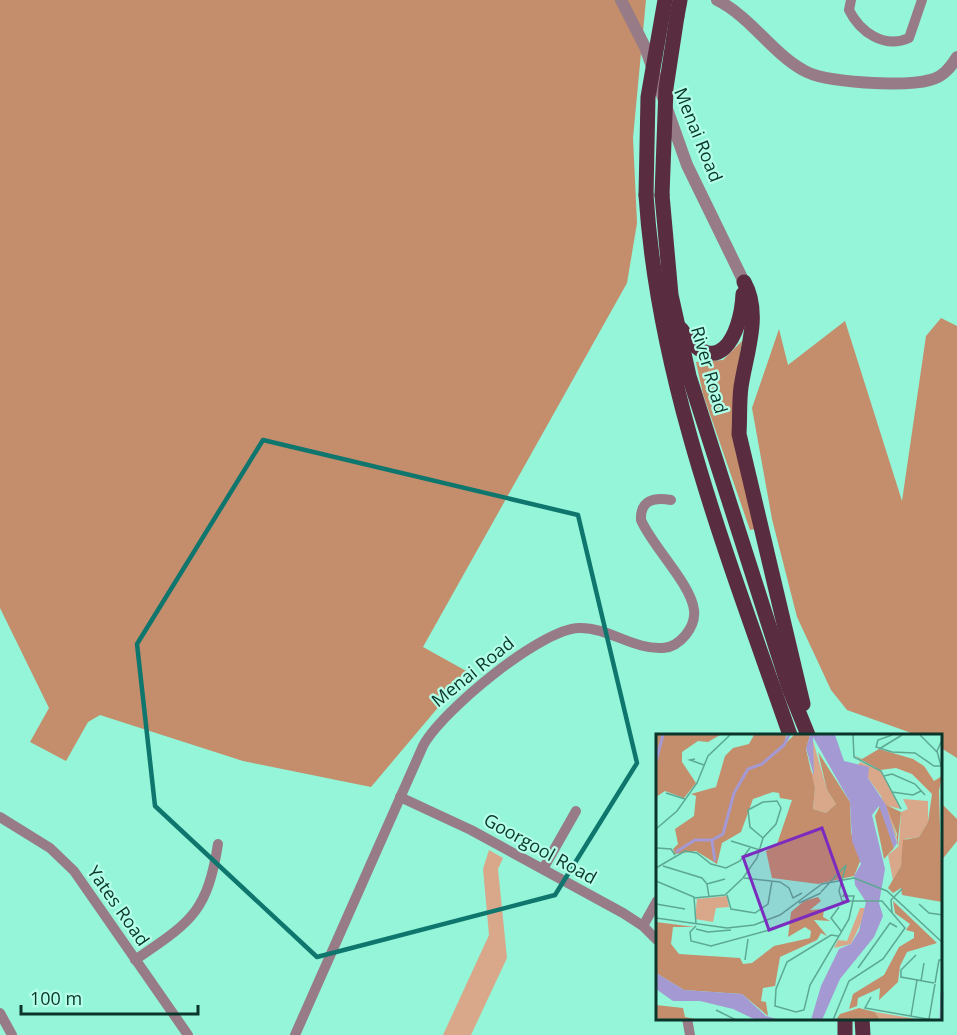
<svg xmlns="http://www.w3.org/2000/svg" width="957" height="1035" font-family="'Open Sans',sans-serif">
  <style>
    .green { fill: #d9a88a }
    .forest { fill: #c48d6b }
    .lines { fill: none; stroke-linecap: round; stroke-linejoin: round }
    .minor { stroke: #977c87; stroke-width: 10 }
    .tertiary { stroke: #977c87; stroke-width: 12 }
    .primary { stroke: #592c40; stroke-width: 15 }
    .primary-bridge { stroke: #592c40; stroke-width: 15 }
    .marked { fill: none; stroke: #0f766e; stroke-width: 4.5; stroke-linejoin: round }
    .labels { text-anchor: middle; stroke-width: 4.5; stroke-linejoin: round; paint-order: stroke }
    .street-label { font-size: 18px; fill: #0a352b; stroke: #b3ffe7 }
    .inset-river { fill: none; stroke: #a499d2; stroke-width: 3 }
    .inset-road { fill: none; stroke: #5da893; stroke-width: 1.5 }
    .view { fill: #7b2cbf; fill-opacity: 0.15; stroke: #7b2cbf; stroke-width: 3 }
    .inset-edge { fill: none; stroke: #0a352b; stroke-width: 3 }
  </style>
  <rect width="100%" height="100%" fill="#94f5d8"/>
  <path class="green" d="M 489,850 L 503,858 L 498,869 L 507,958 L 471,1035 L 443,1035 L 489,935 L 483,869 Z"/>
  <g class="forest">
    <path d="M 0,0 L 646,0 L 633,138 L 637,223 L 627,283 L 423,647 L 468,672 L 371,787 L 243,761 L 100,715 L 88,722 L 66,761 L 30,742 L 49,708 L 0,608 Z"/>
    <path d="M 941,318 L 957,326 L 957,758 L 941,748 L 940,735 L 917,735 L 847,710 L 831,690 L 797,617 L 772,519 L 752,408 L 779,329 L 788,365 L 845,321 L 902,501 L 926,336 Z"/>
    <path d="M 742,341 L 733,398 L 755,529 L 750,530 L 703,394 L 696,362 L 723,360 Z"/>
    <path d="M 940,802 L 957,819 L 957,841 L 941,861 Z"/>
  </g>
  <g class="lines">
    <g class="minor">
      <path d="M 851,0 L 849,10 C 860,32 884,49 909,38 L 922,0"/>
      <path d="M 400,797 L 471,830 L 623,913 L 643,926 L 657,940"/>
      <path d="M 0,817 L 50,848 L 74,871 L 188,1035"/>
      <path d="M 543,869 L 576,811"/>
      <path d="M 643,926 L 657,901"/>
      <path d="M 135,960 C 190,922 207,914 218,844"/>
      <path d="M 0,1013 L 12,1035"/>
      <path d="M 687,1018 L 690,1035"/>
      <path d="M 295,1035 L 423,746 C 441,712 540,629 579,628 C 608,627 634,650 663,648 C 680,647 696,627 694,610 C 691,584 652,546 641,520 C 640,500 654,497 671,500"/>
    </g>
    <g class="tertiary">
      <path d="M 621,0 L 645,47 L 687,165 L 744,282"/>
      <path d="M 717,0 C 751,17 771,52 803,70 C 824,83 905,87 930,80 C 943,77 950,68 957,57"/>
    </g>
    <g class="primary">
      <path d="M 677,16 L 680,0"/>
      <path d="M 646,195 C 658,382 729,560 790,735"/>
      <path d="M 662,195 L 671,295 L 689,376 L 789,688 L 808,735"/>
      <path d="M 744,282 C 762,314 746,353 741,387 C 739,402 740,418 739,434 L 803,704"/>
      <path d="M 681,329 C 717,383 741,336 743,294"/>
      <path d="M 845,1018 L 845,1035"/>
      <path d="M 862,1018 L 863,1035"/>
    </g>
    <g class="primary-bridge">
      <path d="M 646,195 L 648,97 L 665,0"/>
      <path d="M 662,195 L 666,88 L 677,16"/>
    </g>
  </g>
  <path class="marked" d="M 263,440 L 578,515 L 637,763 L 555,895 L 317,957 L 155,806 L 137,644 Z"/>
  <g class="labels">
    <g class="street-label">
      <text transform="translate(698 135) rotate(68)" y="6">Menai Road</text>
      <text transform="translate(709 370) rotate(74)" y="6">River Road</text>
      <text transform="translate(473 672) rotate(-39)" y="6">Menai Road</text>
      <text transform="translate(540 849) rotate(29)" y="6">Goorgool Road</text>
      <text transform="translate(118 906) rotate(55)" y="6">Yates Road</text>
    </g>
  </g>
  <g transform="translate(656 734)">
    <rect width="286" height="286" fill="#94f5d8"/>
    <path d="M 156,3 L 171,56 L 180,70 L 170,79 L 157,75 L 159,54 L 152,32 L 157,40 ZM 204,28 L 224,36 L 245,75 L 232,72 L 243,110 L 245,78 L 252,75 L 247,65 L 272,67 L 272,88 L 263,103 L 249,105 L 245,132 L 237,146 L 232,121 L 243,112 L 225,62 L 212,44 L 212,36 L 202,31 ZM 71,162 L 73,173 L 60,174 L 57,188 L 39,185 L 41,165 ZM 204,174 L 209,174 L 206,187 L 195,210 L 178,214 L 182,206 L 191,207 ZM 219,278 L 261,285 L 268,286 L 224,286 Z" fill="#d9a88a"/>
    <path d="M 0,1 L 64,1 L 52,8 L 42,7 L 26,18 L 26,28 L 40,49 L 28,64 L 9,57 L 0,63 ZM 98,1 L 130,1 L 129,10 L 138,1 L 154,1 L 150,15 L 159,54 L 157,75 L 170,79 L 180,70 L 171,56 L 162,18 L 194,68 L 195,99 L 205,125 L 198,142 L 162,150 L 116,144 L 110,117 L 121,110 L 136,66 L 124,64 L 123,59 L 117,58 L 97,65 L 85,98 L 66,109 L 61,130 L 40,117 L 19,120 L 17,115 L 22,110 L 19,95 L 38,82 L 40,62 L 35,60 L 60,53 L 69,22 L 77,14 L 93,10 ZM 223,15 L 257,25 L 268,32 L 278,47 L 286,42 L 283,57 L 286,168 L 246,161 L 245,154 L 237,159 L 232,154 L 245,132 L 247,106 L 263,103 L 272,88 L 276,60 L 256,40 L 240,34 L 224,36 L 197,21 L 206,25 ZM 230,71 L 245,78 L 241,114 L 241,100 ZM 224,72 L 238,114 L 228,125 L 219,82 ZM 162,163 L 165,167 L 154,176 L 168,175 L 167,183 L 174,187 L 158,186 L 171,202 L 165,199 L 161,206 L 124,223 L 119,252 L 107,254 L 105,267 L 110,268 L 112,282 L 86,260 L 28,256 L 0,239 L 0,188 L 39,193 L 17,193 L 15,210 L 23,220 L 84,224 L 87,230 L 96,229 L 118,212 L 154,204 L 155,197 L 149,193 L 132,203 L 135,178 L 148,167 ZM 237,167 L 281,209 L 251,218 L 244,232 L 242,248 L 223,266 L 224,254 L 202,264 L 201,272 L 193,275 L 197,260 L 228,241 L 243,213 L 258,204 L 258,198 L 250,196 L 254,190 L 239,179 ZM 0,271 L 27,274 L 29,283 L 44,286 L 0,286 ZM 203,274 L 219,278 L 224,286 L 180,286 L 184,280 Z" fill="#c48d6b"/>
    <path d="M 154,1 L 179,1 L 188,27 L 213,33 L 212,44 L 230,71 L 241,109 L 238,114 L 223,72 L 216,81 L 229,135 L 223,169 L 227,182 L 218,203 L 184,245 L 166,286 L 155,286 L 165,252 L 183,215 L 195,210 L 203,197 L 210,168 L 199,151 L 198,142 L 205,130 L 196,107 L 194,68 L 157,3 L 158,42 L 150,14 ZM 0,239 L 28,256 L 86,260 L 110,282 L 124,286 L 100,286 L 77,275 L 44,267 L 17,267 L 0,255 Z" fill="#a499d2"/>
    <path class="inset-river" d="M 0,27 L 7,1M 56,107 L 59,127M 20,118 L 39,106 L 56,106 L 67,100 L 78,59 L 92,35 L 106,30 L 128,11 L 133,1M 285,286 L 286,258"/>
    <path class="inset-road" d="M 197,1 L 198,23 L 225,37 L 245,75M 236,1 L 222,6 L 220,13 L 236,18 L 259,19 L 278,32 L 287,32M 264,1 L 281,18M 223,15 L 246,1M 39,25 L 34,26 L 48,31M 285,32 L 281,17 L 287,4M 228,42 L 236,40 L 259,50 L 269,61M 236,58 L 257,61 L 265,57M 10,59 L 29,65M 0,95 L 21,77 L 41,49 L 52,22 L 74,1M 75,107 L 104,116M 1,114 L 15,115 L 19,121M 7,132 L 46,144 L 51,150 L 53,163M 0,134 L 29,117 L 41,119 L 55,130 L 70,134 L 84,127 L 94,114M 88,144 L 124,148 L 133,154 L 137,164 L 146,159M 0,147 L 38,163 L 40,190M 51,150 L 69,145M 165,158 L 190,131 L 183,157 L 186,167 L 226,167 L 249,194 L 227,225 L 193,247 L 177,286M 71,161 L 75,175 L 99,179 L 112,170 L 116,147M 38,164 L 69,161 L 87,144 L 101,124 L 107,104 L 120,90 L 125,74 L 121,67 L 107,68 L 92,76 L 94,93 L 107,104M 143,169 L 165,159M 0,170 L 29,175M 263,170 L 273,179 L 287,181M 183,173 L 175,184 L 185,197M 236,179 L 235,166 L 246,155M 0,184 L 71,194 L 98,191 L 124,181 L 166,150 L 198,144 L 231,157 L 287,209M 40,192 L 34,198 L 35,207 L 55,212 L 121,194M 40,195 L 52,198 L 75,196M 182,202 L 175,201 L 131,228 L 120,255 L 119,272 L 140,278 L 148,276 L 154,251 L 193,185 L 198,162 L 187,162 L 189,159 L 192,162M 260,221 L 245,236 L 245,243 L 278,249M 89,226 L 92,205M 202,234 L 234,189 L 241,193M 265,247 L 268,229M 279,249 L 283,226 L 287,226M 215,263 L 209,274 L 277,286M 60,276 L 80,286M 255,282 L 261,246M 273,285 L 279,250"/>
    <path class="view" d="M 166,94 L 192,167 L 113,196 L 87,123 Z"/>
    <rect width="286" height="286" class="inset-edge"/>
  </g>
  <path d="M21 1005v9h177v-9" fill="none" stroke="#0a352b" stroke-width="3"/>
  <text x="30" y="1005" font-size="18" fill="#0a352b" stroke="#b3ffe7" stroke-width="4.5" paint-order="stroke">100 m</text>
</svg>
